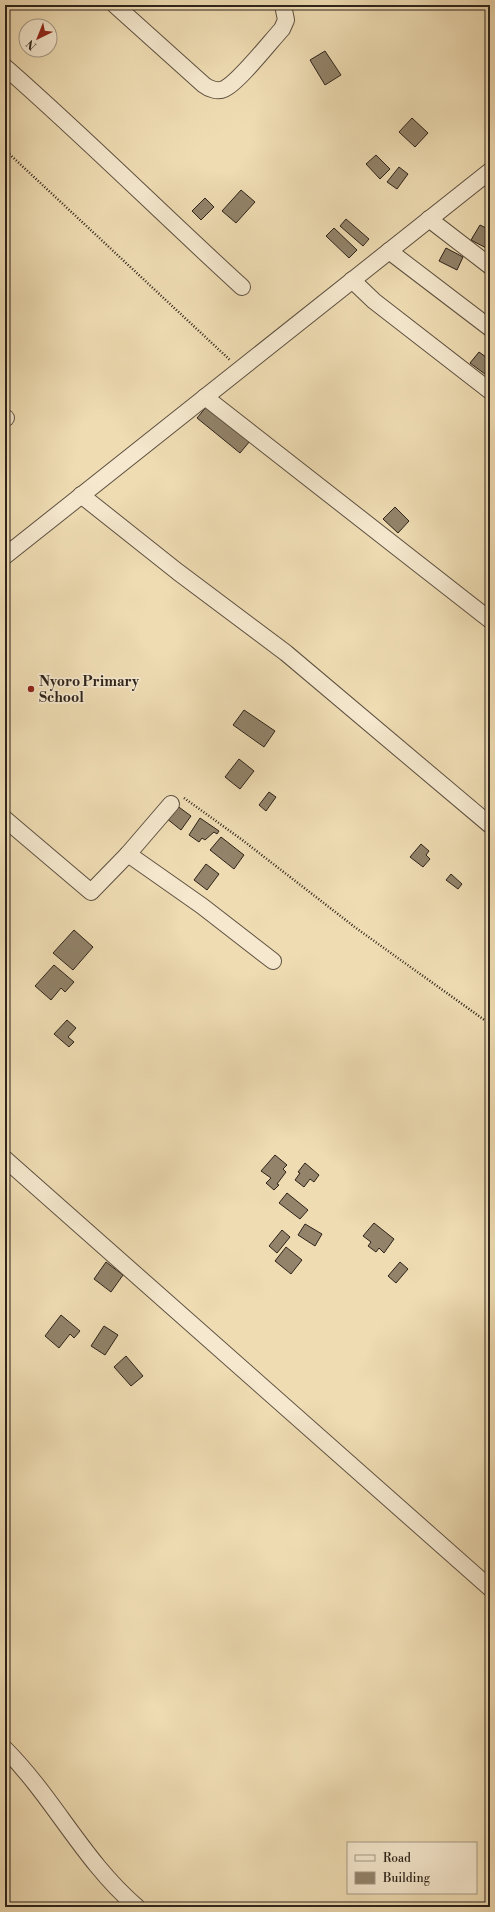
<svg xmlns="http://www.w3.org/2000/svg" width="495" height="1912" font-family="'Libre Bodoni',serif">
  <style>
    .building { fill: #92836a; stroke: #2d231a }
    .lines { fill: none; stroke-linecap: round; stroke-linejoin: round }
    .minor-casing { stroke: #5e5140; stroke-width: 18 }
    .path { stroke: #2d231a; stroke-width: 2.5; stroke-dasharray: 1 2; stroke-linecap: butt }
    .minor { stroke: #f5e8ce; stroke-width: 16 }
    .poi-dot { fill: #8f2418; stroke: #f5e8ce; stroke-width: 1.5 }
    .labels { text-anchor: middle; stroke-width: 3.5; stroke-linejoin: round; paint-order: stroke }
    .poi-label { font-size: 14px; font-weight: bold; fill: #2d231a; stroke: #f5e8ce; text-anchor: start }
  </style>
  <rect width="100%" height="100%" fill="#efdcb3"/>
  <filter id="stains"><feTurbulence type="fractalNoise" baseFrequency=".005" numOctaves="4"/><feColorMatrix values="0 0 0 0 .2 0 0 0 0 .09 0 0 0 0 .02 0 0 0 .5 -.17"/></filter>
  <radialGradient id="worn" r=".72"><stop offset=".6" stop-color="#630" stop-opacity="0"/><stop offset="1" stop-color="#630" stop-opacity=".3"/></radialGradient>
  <g class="building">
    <path d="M 325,51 L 341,75 L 325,85 L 310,60 Z"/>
    <path d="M 412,118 L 428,133 L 415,147 L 399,132 Z"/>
    <path d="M 376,155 L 390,169 L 380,179 L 366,164 Z"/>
    <path d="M 399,167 L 408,174 L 397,189 L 387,182 Z"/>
    <path d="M 241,190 L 255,202 L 236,223 L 222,211 Z"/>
    <path d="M 205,198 L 214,207 L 201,220 L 192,211 Z"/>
    <path d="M 346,219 L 369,239 L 363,246 L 340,226 Z"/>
    <path d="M 480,225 L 490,230 L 490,250 L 471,240 Z"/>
    <path d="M 334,228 L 357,250 L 349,258 L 326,236 Z"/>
    <path d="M 446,248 L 463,257 L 457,270 L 439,261 Z"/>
    <path d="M 479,352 L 490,360 L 489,377 L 470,363 Z"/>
    <path d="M 207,406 L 250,441 L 240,453 L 197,418 Z"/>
    <path d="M 395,507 L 409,521 L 398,533 L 383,519 Z"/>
    <path d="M 244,710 L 275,731 L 264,747 L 233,725 Z"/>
    <path d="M 490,744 L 490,754 L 485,749 Z"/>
    <path d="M 239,759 L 254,771 L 240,789 L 225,777 Z"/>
    <path d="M 269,792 L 276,797 L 266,811 L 259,805 Z"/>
    <path d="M 176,805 L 191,816 L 181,830 L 166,818 Z"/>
    <path d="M 200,818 L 219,831 L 217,834 L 214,832 L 205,840 L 202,838 L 199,842 L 189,835 Z"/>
    <path d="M 221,837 L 244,855 L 234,869 L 210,850 Z"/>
    <path d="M 421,844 L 429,851 L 426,855 L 430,859 L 423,867 L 410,857 Z"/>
    <path d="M 206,864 L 219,874 L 207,890 L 194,880 Z"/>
    <path d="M 451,874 L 462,884 L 458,889 L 446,880 Z"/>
    <path d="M 74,930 L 93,947 L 73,970 L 53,953 Z"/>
    <path d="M 54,965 L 74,982 L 65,992 L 61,988 L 51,1000 L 35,986 Z"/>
    <path d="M 67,1020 L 76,1028 L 68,1037 L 74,1042 L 69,1047 L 54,1034 Z"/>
    <path d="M 275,1155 L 287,1165 L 283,1169 L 286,1172 L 277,1184 L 279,1185 L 274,1190 L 266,1183 L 271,1178 L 261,1171 Z"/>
    <path d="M 305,1163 L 319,1175 L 314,1182 L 310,1179 L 304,1187 L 295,1180 L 300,1173 L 298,1172 Z"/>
    <path d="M 287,1193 L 308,1210 L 300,1219 L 279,1203 Z"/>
    <path d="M 374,1223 L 394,1239 L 384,1253 L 379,1248 L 376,1252 L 368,1246 L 371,1242 L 363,1236 Z"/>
    <path d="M 305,1224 L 322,1234 L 315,1246 L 298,1235 Z"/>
    <path d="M 282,1230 L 290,1237 L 277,1253 L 269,1246 Z"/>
    <path d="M 286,1247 L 302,1260 L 291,1274 L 275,1261 Z"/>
    <path d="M 106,1262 L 123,1275 L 111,1292 L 94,1279 Z"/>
    <path d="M 400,1262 L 408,1269 L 396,1283 L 388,1276 Z"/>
    <path d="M 61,1315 L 80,1331 L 74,1338 L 70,1334 L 59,1348 L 45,1336 Z"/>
    <path d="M 104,1326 L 118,1335 L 105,1355 L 91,1346 Z"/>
    <path d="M 126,1356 L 143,1376 L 131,1386 L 114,1367 Z"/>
  </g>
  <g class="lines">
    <defs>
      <g id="minor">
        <path d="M 115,5 L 204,85 C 209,89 218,92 224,89 C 238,83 270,42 282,29 L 286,20 L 283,5"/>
        <path d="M 5,67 C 86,138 162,214 242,287"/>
        <path d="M 429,219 L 490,266"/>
        <path d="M 389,251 L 490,328"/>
        <path d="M 352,280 L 374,301 L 490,391"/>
        <path d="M 205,397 L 490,620"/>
        <path d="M 5,418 L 6,418"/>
        <path d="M 81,495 L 178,572 L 286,653 L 490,825"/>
        <path d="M 5,556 L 490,171"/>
        <path d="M 5,819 L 91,892 L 128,854 L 171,804"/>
        <path d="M 128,854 L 202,906 L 273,961"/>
        <path d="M 5,1159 L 490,1588"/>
        <path d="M 5,1749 C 54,1798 84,1862 137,1907"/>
      </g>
    </defs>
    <use href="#minor" class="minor-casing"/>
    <g class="path">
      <path d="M 5,150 L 230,360"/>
      <path d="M 184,798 L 241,839 L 356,928 L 490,1024"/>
    </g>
    <use href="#minor" class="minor"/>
  </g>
  <circle class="poi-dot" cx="31" cy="689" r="4"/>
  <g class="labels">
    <g class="poi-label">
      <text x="39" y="686">Nyoro Primary<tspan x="39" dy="16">School</tspan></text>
    </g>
  </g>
  <rect width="495" height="1912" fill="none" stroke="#efdcb3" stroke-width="20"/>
  <rect x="6" y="6" width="483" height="1900" fill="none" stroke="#2d231a" stroke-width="2"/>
  <rect x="10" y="10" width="475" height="1892" fill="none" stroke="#2d231a"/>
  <rect x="347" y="1842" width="130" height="52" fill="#f5e8ce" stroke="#a59986"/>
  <rect x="355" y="1855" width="20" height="6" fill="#f5e8ce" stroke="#a59986"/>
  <text x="383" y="1862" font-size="12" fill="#2d231a">Road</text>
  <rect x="355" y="1872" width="20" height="12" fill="#92836a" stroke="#a59986"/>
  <text x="383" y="1882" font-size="12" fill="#2d231a">Building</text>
  <g transform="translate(38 38) rotate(223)"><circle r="19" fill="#f5e8ce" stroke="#a59986"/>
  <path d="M0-3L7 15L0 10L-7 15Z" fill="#8f2418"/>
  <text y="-6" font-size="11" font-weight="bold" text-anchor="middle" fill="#2d231a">N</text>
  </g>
  <rect width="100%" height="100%" filter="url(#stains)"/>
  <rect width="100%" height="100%" fill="url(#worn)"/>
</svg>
